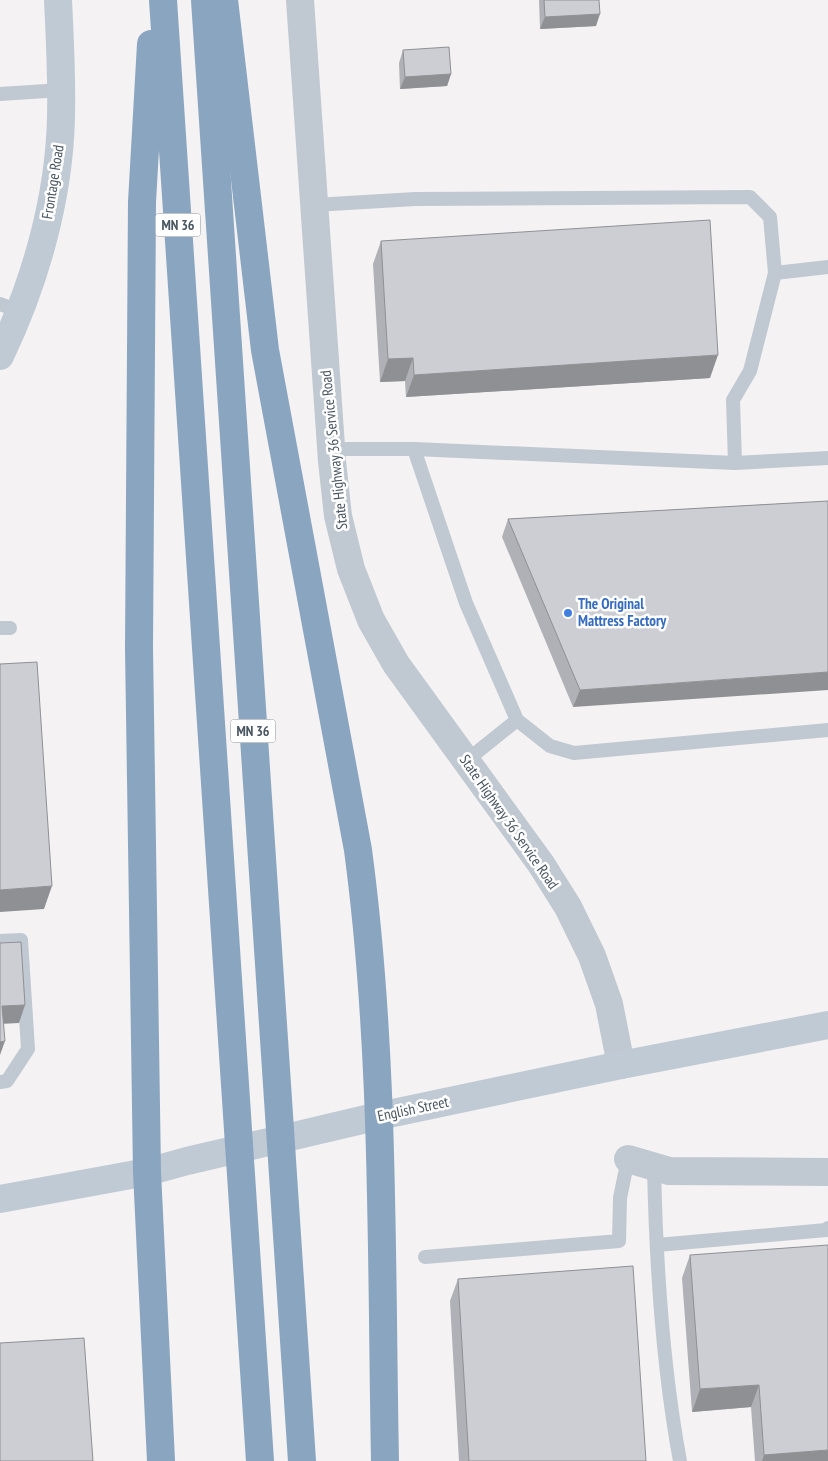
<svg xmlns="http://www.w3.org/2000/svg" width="828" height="1461" font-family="'PT Sans Narrow',sans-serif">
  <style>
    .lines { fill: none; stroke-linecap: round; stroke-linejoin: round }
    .lane { stroke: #c0c9d1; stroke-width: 14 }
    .street { stroke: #c0c9d1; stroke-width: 28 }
    .secondary { stroke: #c0cad5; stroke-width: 28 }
    .highway { stroke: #8aa5c0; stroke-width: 28 }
    .wall { fill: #afb1b6 }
    .shaded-wall { fill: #8f9094 }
    .building { fill: #ccced4; stroke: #8f9094 }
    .shop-dot { fill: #3f7fe0; stroke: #fff; stroke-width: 2 }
    .labels { text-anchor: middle; stroke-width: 5; stroke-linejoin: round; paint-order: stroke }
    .shield { fill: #fff; stroke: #808890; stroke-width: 1 }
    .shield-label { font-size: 14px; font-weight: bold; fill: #495560 }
    .street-label { font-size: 15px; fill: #495560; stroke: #fff }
    .shop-label { font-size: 15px; font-weight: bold; fill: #366cbe; stroke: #fff; text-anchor: start }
  </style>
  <rect width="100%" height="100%" fill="#f4f2f2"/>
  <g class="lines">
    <g class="lane">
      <path d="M 0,94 L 61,90"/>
      <path d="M 314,205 L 415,199 L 750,197 L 770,217 L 775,273 L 828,267"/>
      <path d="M 0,304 L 19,311"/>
      <path d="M 331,449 L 414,449 L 735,463 L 828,458"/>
      <path d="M 414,449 L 466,603 L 517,720 L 466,761"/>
      <path d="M 735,463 L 733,400 L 750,371 L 775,273"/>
      <path d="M 0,628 L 10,628"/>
      <path d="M 517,720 L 550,746 L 574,753 L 828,730"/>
      <path d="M 0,941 L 21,940 L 28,1049 L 7,1081 L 0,1082"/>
      <path d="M 654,1166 C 656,1264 662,1364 680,1461"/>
      <path d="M 657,1245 L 826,1230 L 828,1228"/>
      <path d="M 425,1257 L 619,1241 L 620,1198 L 628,1159"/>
    </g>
    <g class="street">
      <path d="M 300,0 L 332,461 L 338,516 L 351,569 L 371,620 L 396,664 L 541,864 L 568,907 L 592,956 L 609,1004 L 621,1065"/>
      <path d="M 628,1159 L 669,1171 L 828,1172"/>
    </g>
    <g class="secondary">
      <path d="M 0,356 C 35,283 59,199 61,118 C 62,79 60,39 58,0"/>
      <path d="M 0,1199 L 147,1172 L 187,1161 L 379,1116 L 621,1065 L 828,1025"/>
    </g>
    <g class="highway">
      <path d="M 163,0 L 260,1461"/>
      <path d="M 205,0 L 302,1461"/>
      <path d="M 224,0 L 265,350 L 358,850 C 385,1052 381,1258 385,1461"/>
      <path d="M 151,44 L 142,202 L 139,648 L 147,1172 L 161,1461"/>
    </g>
  </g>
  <g class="wall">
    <path d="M 539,0 L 599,0 L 596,26 L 540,29 Z"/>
    <path d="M 403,50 L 451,74 L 447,86 L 400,89 L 399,63 Z"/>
    <path d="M 381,241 L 710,378 L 406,397 L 405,381 L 380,382 L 373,264 Z"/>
    <path d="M 828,501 L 573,707 L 502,537 L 508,519 Z"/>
    <path d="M 690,1255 L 828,1461 L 755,1461 L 751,1407 L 692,1412 L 682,1278 Z"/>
    <path d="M 458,1279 L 646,1461 L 459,1461 L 450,1301 Z"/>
  </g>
  <g class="shaded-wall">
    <path d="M 600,14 L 596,26 L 540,29 L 545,17 Z"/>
    <path d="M 451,74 L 447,86 L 400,89 L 405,77 Z"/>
    <path d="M 718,355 L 710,378 L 406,397 L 414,375 Z"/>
    <path d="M 413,358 L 405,381 L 380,382 L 388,359 Z"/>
    <path d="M 828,672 L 828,690 L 573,707 L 580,690 Z"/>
    <path d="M 52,886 L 44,909 L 0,912 L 0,890 Z"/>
    <path d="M 25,1005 L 19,1023 L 0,1024 L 2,1006 Z"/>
    <path d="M 5,1041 L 0,1055 L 0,1042 Z"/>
    <path d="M 759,1385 L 751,1407 L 692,1412 L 700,1389 Z"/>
    <path d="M 828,1450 L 828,1461 L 762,1461 L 764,1455 Z"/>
  </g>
  <g class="building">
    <path d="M 544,0 L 599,0 L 600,14 L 545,17 Z"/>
    <path d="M 449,47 L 451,74 L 405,77 L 403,50 Z"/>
    <path d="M 710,220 L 718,355 L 414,375 L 413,358 L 388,359 L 381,241 Z"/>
    <path d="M 828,501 L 828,672 L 580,690 L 508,519 Z"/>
    <path d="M 37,662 L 52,886 L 0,890 L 0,664 Z"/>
    <path d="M 21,942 L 25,1005 L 2,1006 L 5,1041 L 0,1042 L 0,943 Z"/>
    <path d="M 828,1245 L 828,1450 L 764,1455 L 759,1385 L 700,1389 L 690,1255 Z"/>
    <path d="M 633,1266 L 646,1461 L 469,1461 L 458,1279 Z"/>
    <path d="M 84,1338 L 93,1461 L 0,1461 L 0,1343 Z"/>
  </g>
  <circle class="shop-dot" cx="568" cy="613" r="5"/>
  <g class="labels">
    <g class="shield">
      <rect x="155.5" y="213.5" width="45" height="23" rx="4"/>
      <rect x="230.5" y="719.5" width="45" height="23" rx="4"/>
    </g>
    <g class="shield-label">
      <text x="178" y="230">MN 36</text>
      <text x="253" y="736">MN 36</text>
    </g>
    <g class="street-label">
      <text transform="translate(53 182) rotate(-81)" y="5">Frontage Road</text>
      <text transform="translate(334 450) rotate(-96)" y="5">State Highway 36 Service Road</text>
      <text transform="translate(509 822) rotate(55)" y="5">State Highway 36 Service Road</text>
      <text transform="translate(413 1109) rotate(-12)" y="5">English Street</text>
    </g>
    <g class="shop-label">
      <text x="578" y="609">The Original<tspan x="578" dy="17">Mattress Factory</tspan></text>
    </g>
  </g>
</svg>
